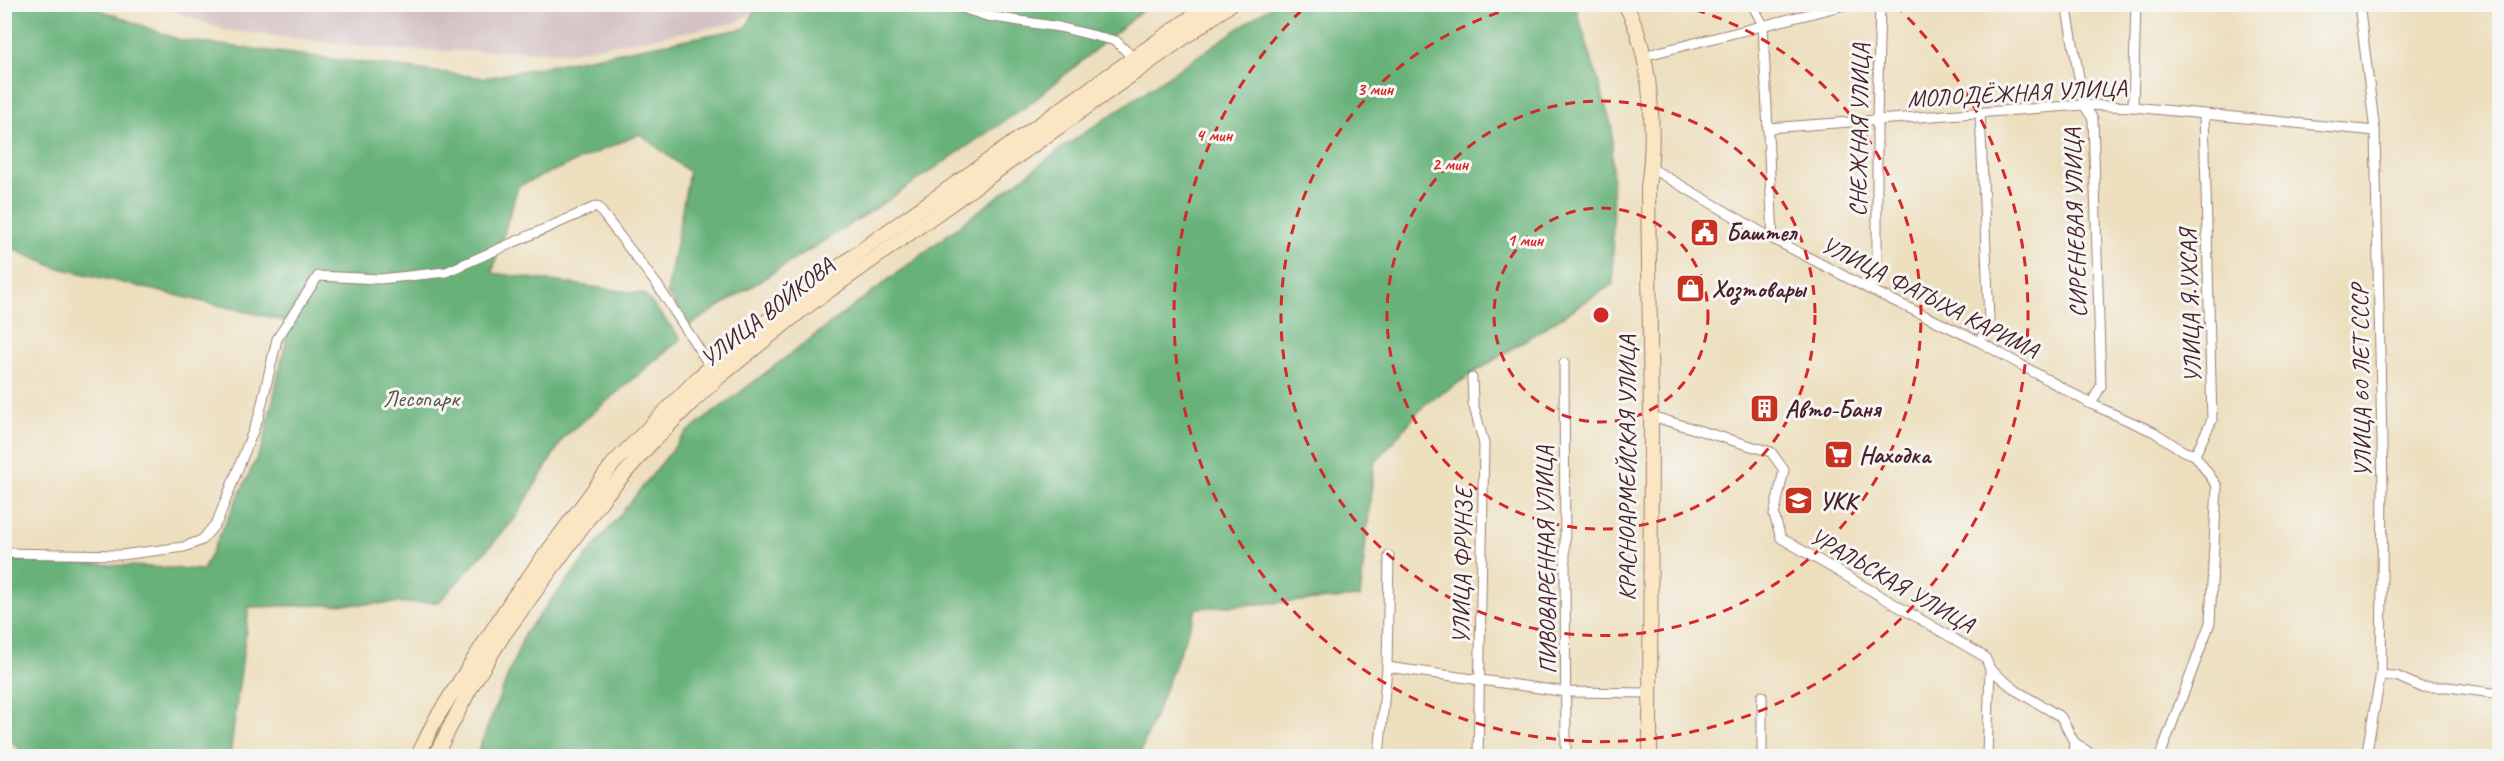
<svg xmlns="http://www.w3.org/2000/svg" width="2504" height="761" font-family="Caveat,sans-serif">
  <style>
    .industrial { fill: #d2bfc1 }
    .forest { fill: #68b27a; stroke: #596852; stroke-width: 1.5 }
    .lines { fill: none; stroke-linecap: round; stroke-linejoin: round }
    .street-casing { stroke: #9c7f74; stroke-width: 11 }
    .secondary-casing { stroke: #9c7f74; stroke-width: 16 }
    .street { stroke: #fff; stroke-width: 9 }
    .secondary { stroke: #fbe6c3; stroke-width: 14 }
    .ring { fill: none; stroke: #d62828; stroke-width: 3; stroke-dasharray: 10 8 }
    .labels { text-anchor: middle; stroke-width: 6; stroke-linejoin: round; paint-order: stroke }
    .street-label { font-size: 24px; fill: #4a1f2b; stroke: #f6f6f2 }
    .poi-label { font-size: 24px; font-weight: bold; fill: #4a1f2b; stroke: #f6f6f2; text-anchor: start }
    .park-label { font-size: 24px; fill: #5a5449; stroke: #f6f6f2 }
    .centre { fill: #d62828; stroke: #f6f6f2; stroke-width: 3 }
    .ring-label { font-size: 18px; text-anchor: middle; font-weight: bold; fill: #d62828; stroke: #f6f6f2; stroke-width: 6; stroke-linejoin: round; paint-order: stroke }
  </style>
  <rect width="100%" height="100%" fill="#f6f6f2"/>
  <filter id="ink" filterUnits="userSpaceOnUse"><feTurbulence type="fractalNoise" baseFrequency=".0167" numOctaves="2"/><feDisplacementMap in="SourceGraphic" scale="12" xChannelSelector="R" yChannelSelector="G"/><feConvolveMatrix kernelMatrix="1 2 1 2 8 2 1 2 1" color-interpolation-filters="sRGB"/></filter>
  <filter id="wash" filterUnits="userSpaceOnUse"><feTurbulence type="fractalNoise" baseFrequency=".008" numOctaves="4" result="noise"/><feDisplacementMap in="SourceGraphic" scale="24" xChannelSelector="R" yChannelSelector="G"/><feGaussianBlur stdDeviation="1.35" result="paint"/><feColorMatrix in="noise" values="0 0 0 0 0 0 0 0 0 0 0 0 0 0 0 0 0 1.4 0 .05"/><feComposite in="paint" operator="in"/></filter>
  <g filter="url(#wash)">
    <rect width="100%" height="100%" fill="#eddfbe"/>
    <path class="industrial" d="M 760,4 L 760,8 L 735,23 L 570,52 L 392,50 L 225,30 L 157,5 Z"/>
    <g class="forest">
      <path d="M 5,5 L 87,5 L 180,40 L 485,78 L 746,28 L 758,5 L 1149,5 L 1031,103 L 876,208 L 690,325 L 667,293 L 689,172 L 640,134 L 518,186 L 492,273 L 644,294 L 681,339 L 564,437 L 514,520 L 439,602 L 249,607 L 230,756 L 26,756 L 5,735 L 4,559 L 203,570 L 263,445 L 290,322 L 55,267 L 5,246 Z"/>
      <path d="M 1273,5 L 1575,5 L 1612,127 L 1613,284 L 1425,404 L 1374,464 L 1360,597 L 1197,608 L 1139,756 L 476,756 L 525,633 L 685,434 L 1062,148 Z"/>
    </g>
  </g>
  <g filter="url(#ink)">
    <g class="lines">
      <defs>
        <g id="street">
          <path d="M 950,4 L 987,16 L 1059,27 L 1116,41 L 1134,59"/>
          <path d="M 1752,4 L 1763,25 L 1773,239"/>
          <path d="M 2066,4 L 2084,105 L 2093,119 L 2101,386 L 2091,404"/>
          <path d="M 2359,4 L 2375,131 L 2383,486 L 2381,673 L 2366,756"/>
          <path d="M 1643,56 L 1849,4"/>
          <path d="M 2133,107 L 2136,4"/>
          <path d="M 1768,128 L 2084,105 L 2133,107 L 2375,131"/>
          <path d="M 1651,168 L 1773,239 L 1869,289 L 1980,342 L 2091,404 L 2154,432 L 2183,451 L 2195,455"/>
          <path d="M 1869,289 L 1877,269 L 1877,120 L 1880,4"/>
          <path d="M 1980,342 L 1989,320 L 1980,112"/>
          <path d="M 1564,363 L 1566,756"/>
          <path d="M 1472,378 L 1473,403 L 1484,444 L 1478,756"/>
          <path d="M 1651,416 L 1771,452 L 1784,470 L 1774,515 L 1781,538 L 1985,657 L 1990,669 L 2017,691 L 2061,717 L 2074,742 L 2073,756"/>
          <path d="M 4,553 L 121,555 L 184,547 L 202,540 L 217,522 L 259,416 L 277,339 L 318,276 L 380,279 L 446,272 L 597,206 L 658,286 L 710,366"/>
          <path d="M 1387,667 L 1567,692 L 1649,693"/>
          <path d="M 2380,675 L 2396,676 L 2421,687 L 2448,687 L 2500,694"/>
          <path d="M 1762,696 L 1762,756"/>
          <path d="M 2074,742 L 2094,756"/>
          <path d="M 1379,756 L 1387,667 L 1389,556"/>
          <path d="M 1987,756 L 1990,669"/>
          <path d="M 2160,756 L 2210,623 L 2217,486 L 2195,455 L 2212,420 L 2204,114"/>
        </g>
        <g id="secondary">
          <path d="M 1625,4 C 1652,52 1656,133 1648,187 L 1651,416 L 1650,756"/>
          <path d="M 418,756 L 435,720 L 513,598 L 613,464 L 699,377 L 779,311 L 870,244 L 1210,4"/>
          <path d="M 435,756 L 472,685 L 504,634 L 604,497 L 652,442 L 692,402 L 719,377 L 802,310 L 1231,4"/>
        </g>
      </defs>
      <use href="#street" class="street-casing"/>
      <use href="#secondary" class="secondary-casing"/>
      <use href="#street" class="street"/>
      <use href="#secondary" class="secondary"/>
    </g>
  </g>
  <g class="ring">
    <circle cx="1601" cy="315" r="107"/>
    <circle cx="1601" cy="315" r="214"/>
    <path d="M1678 5A320 320 0 1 1 1524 5"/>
    <path d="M1895 5A427 427 0 1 1 1307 5"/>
  </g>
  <defs>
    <symbol id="civic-square" viewBox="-11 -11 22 22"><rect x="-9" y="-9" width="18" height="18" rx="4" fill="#c8321e" stroke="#f6f6f2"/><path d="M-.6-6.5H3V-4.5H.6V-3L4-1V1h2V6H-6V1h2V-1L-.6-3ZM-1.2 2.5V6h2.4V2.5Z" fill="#fff"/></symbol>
    <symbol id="shop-square" viewBox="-11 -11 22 22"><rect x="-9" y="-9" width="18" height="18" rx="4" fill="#c8321e" stroke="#f6f6f2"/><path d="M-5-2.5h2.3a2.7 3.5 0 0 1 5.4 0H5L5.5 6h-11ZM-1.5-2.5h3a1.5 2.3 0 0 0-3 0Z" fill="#fff"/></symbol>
    <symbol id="building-square" viewBox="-11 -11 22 22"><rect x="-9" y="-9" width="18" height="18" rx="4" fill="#c8321e" stroke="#f6f6f2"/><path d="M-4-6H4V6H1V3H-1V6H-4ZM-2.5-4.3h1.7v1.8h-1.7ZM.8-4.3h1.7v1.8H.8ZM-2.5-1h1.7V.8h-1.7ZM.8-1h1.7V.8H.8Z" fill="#fff"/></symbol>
    <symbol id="supermarket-square" viewBox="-11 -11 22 22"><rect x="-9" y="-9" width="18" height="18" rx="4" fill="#c8321e" stroke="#f6f6f2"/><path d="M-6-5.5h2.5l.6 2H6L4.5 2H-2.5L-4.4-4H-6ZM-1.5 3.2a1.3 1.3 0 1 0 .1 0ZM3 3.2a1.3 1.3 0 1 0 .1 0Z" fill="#fff"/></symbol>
    <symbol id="university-square" viewBox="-11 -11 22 22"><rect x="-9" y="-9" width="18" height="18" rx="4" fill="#c8321e" stroke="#f6f6f2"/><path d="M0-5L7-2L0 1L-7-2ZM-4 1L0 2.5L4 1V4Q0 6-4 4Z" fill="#fff"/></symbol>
  </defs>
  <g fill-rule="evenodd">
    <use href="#civic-square" x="1688" y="216" width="33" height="33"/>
    <use href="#shop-square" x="1674" y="272" width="33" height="33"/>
    <use href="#building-square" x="1748" y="392" width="33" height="33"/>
    <use href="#supermarket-square" x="1822" y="438" width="33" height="33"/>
    <use href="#university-square" x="1782" y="484" width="33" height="33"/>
  </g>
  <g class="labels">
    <g class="street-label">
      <text transform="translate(2017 93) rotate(-3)" y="8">МОЛОДЁЖНАЯ УЛИЦА</text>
      <text transform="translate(1859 130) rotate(-89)" y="8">СНЕЖНАЯ УЛИЦА</text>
      <text transform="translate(2075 223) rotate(-92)" y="8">СИРЕНЕВАЯ УЛИЦА</text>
      <text transform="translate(1930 297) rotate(27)" y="8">УЛИЦА ФАТЫХА КАРИМА</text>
      <text transform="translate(2190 306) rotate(-92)" y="8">УЛИЦА Я.УХСАЯ</text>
      <text transform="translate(767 312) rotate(-38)" y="8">УЛИЦА ВОЙКОВА</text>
      <text transform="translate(2361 381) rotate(-91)" y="8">УЛИЦА 60 ЛЕТ СССР</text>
      <text transform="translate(1627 468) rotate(-90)" y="8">КРАСНОАРМЕЙСКАЯ УЛИЦА</text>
      <text transform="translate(1546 560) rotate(-91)" y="8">ПИВОВАРЕННАЯ УЛИЦА</text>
      <text transform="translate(1462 566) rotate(-89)" y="8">УЛИЦА ФРУНЗЕ</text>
      <text transform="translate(1892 580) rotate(30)" y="8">УРАЛЬСКАЯ УЛИЦА</text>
    </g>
    <g class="poi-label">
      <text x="1726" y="240">Баштел</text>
      <text x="1712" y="297">Хозтовары</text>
      <text x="1785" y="417">Авто-Баня</text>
      <text x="1859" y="463">Находка</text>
      <text x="1819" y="509">УКК</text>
    </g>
    <g class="park-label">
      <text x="421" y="406">Лесопарк</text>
    </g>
  </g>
  <circle cx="1601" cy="315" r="9" class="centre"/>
  <g class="ring-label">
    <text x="1375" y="95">3 мин</text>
    <text x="1214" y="141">4 мин</text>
    <text x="1450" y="170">2 мин</text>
    <text x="1525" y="246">1 мин</text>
  </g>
  <rect width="2504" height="761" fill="none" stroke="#f6f6f2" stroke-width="24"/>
</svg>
